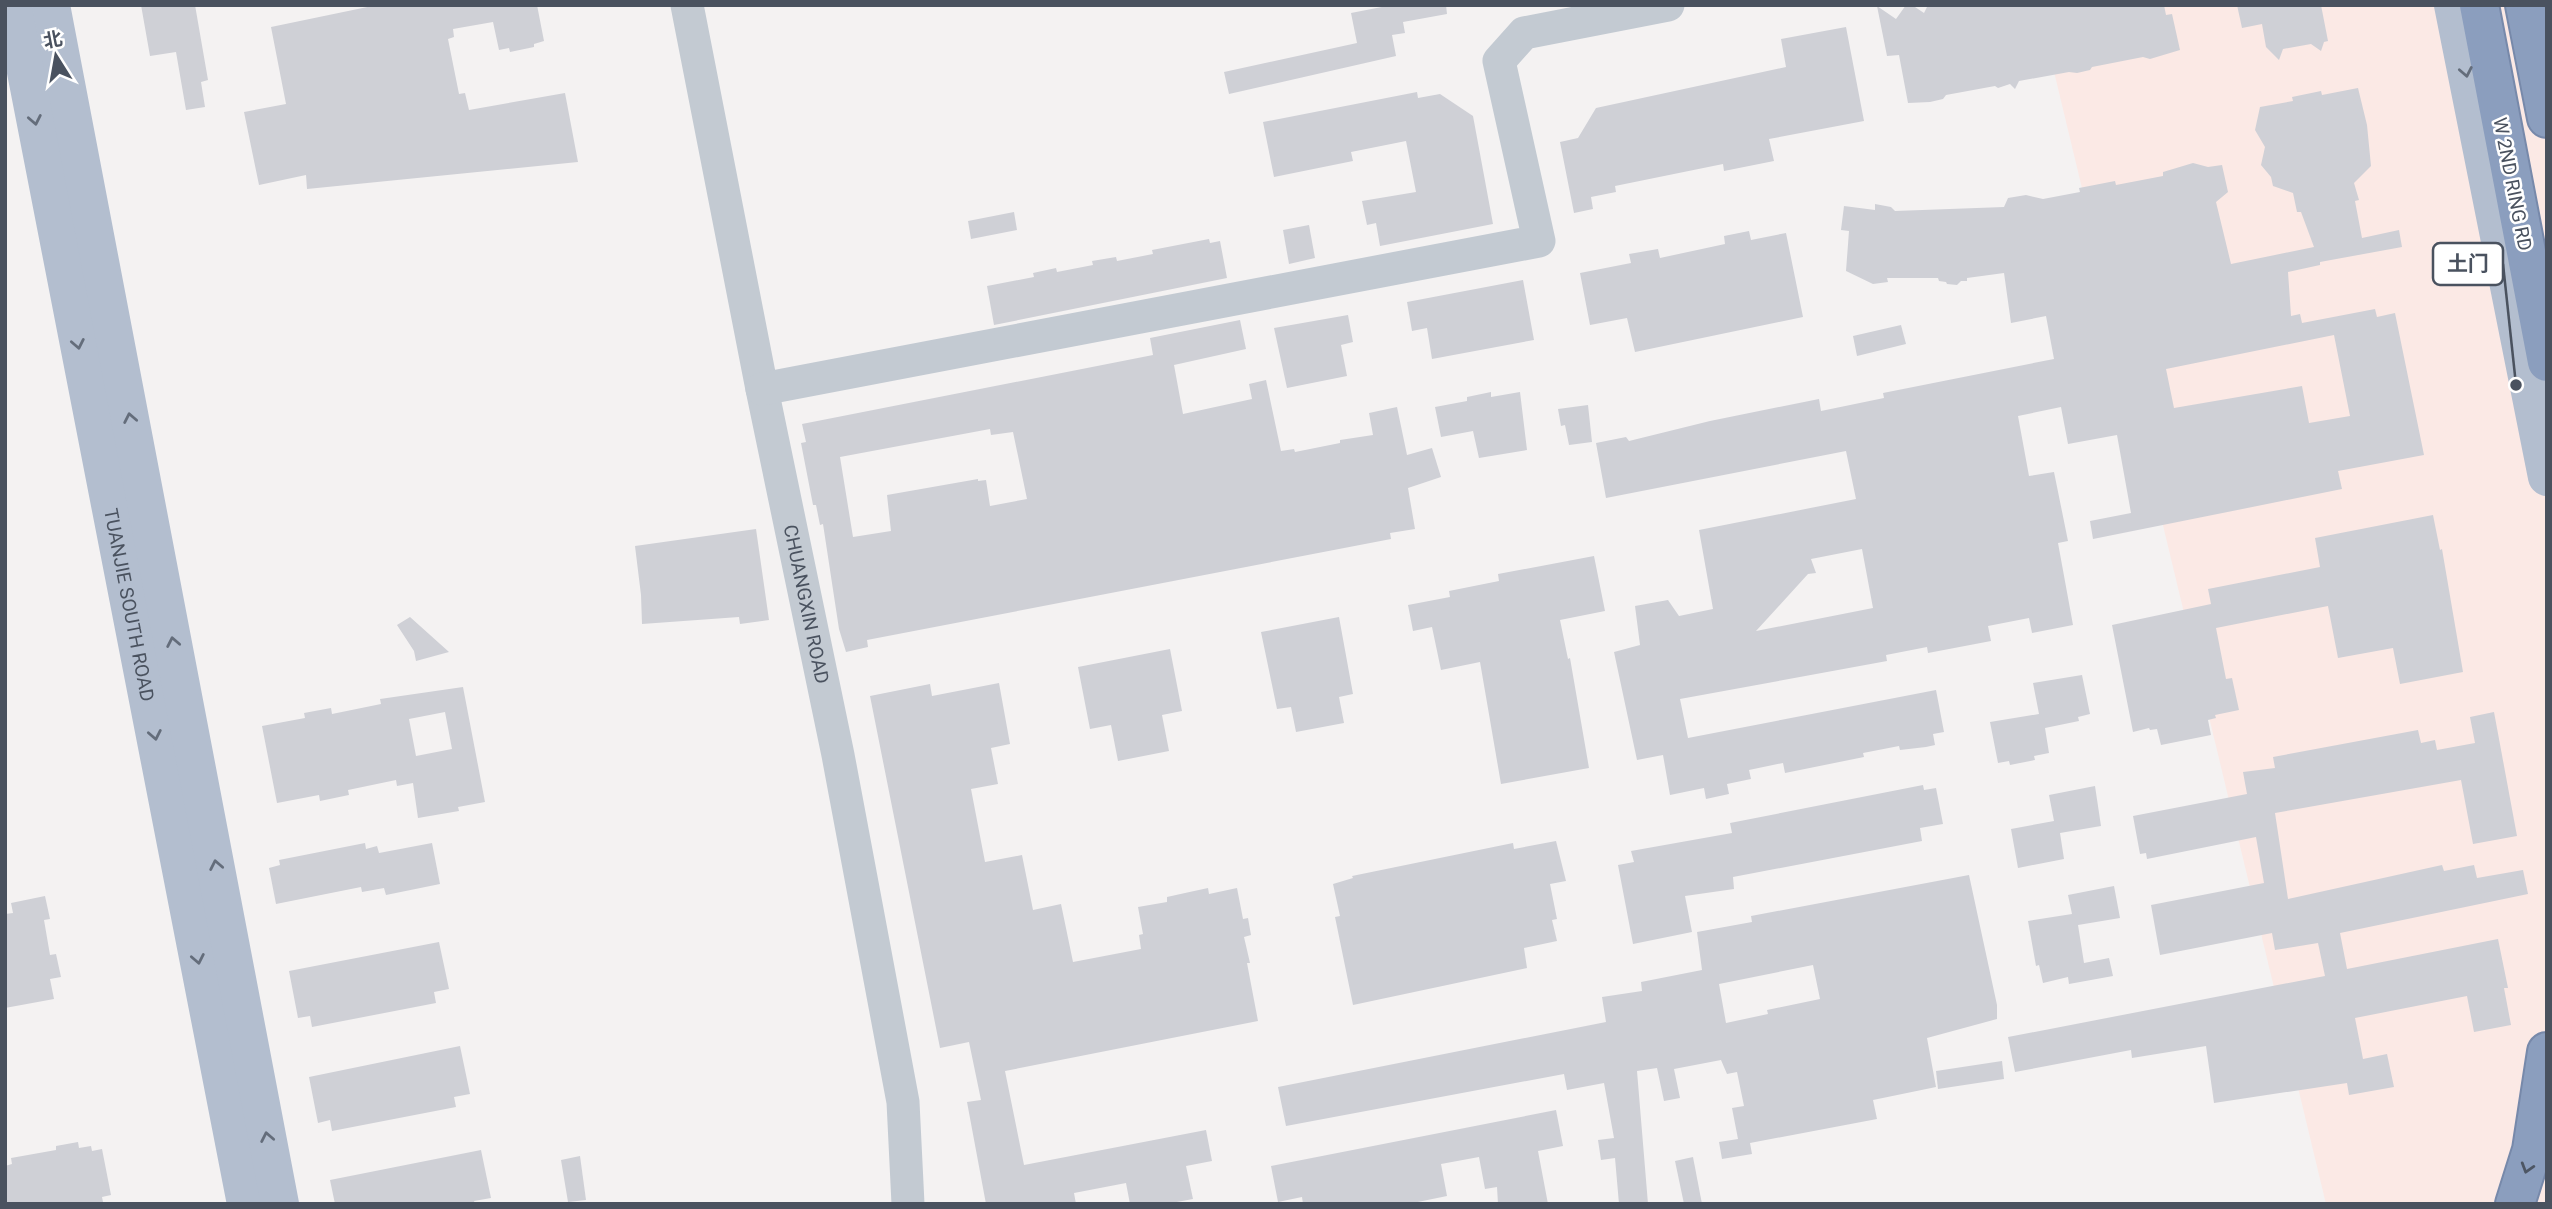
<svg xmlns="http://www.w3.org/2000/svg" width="2552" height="1209" font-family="Roboto,'Noto Sans SC',sans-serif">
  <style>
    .medical { fill: #fbe9e5 }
    .building { fill: #cfd0d6; fill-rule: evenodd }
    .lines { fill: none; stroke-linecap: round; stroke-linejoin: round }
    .highway-casing { stroke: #7789aa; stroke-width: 42 }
    .minor { stroke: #c3cad2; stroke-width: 33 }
    .major { stroke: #b3becf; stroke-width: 38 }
    .highway { stroke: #8b9ebe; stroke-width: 38 }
    .oneway { stroke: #646d7b }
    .oneway2 { stroke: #4d5664 }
    .labels { text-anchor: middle; stroke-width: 5; stroke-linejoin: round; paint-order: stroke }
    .street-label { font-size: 19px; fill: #4a525f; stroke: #fff }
    .leader { fill: none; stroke: #4a525f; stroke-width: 2.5 }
    .callout-dot { fill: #4a525f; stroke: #fff; stroke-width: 2.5 }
    .callout { fill: #fff; stroke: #4a525f; stroke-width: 2.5 }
    .callout-label { font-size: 21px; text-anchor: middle; font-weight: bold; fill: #4a525f }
  </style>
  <rect width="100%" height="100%" fill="#f4f2f2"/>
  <path class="medical" d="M 2038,5 L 2547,5 L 2547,1204 L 2326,1204 Z"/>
  <g class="building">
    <path d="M 141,5 L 195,5 L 208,80 L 201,82 L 205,107 L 186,110 L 176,52 L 150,56 Z"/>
    <path d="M 377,5 L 537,5 L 544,41 L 534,44 L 534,47 L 510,52 L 509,48 L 499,50 L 493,22 L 453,29 L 454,37 L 448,39 L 459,94 L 465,93 L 469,110 L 565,93 L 578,162 L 307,189 L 306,175 L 259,185 L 244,112 L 286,104 L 271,27 Z"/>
    <path d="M 1392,5 L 1446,5 L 1447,14 L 1403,22 L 1405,33 L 1392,35 L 1396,56 L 1229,94 L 1224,72 L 1357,43 L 1351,13 Z"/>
    <path d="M 1906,5 L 1912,5 L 1924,13 L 1928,5 L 2164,5 L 2166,15 L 2172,14 L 2180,50 L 2150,59 L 2143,57 L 2092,67 L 2090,70 L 2077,73 L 2069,72 L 2019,81 L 2015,89 L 2010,84 L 1998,88 L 1995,86 L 1946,95 L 1943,99 L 1930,102 L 1908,103 L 1899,55 L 1887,56 L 1877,6 L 1896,19 Z"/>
    <path d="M 2237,5 L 2321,5 L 2328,41 L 2324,42 L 2321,51 L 2311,44 L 2283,49 L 2279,60 L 2266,47 L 2262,24 L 2242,28 Z"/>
    <path d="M 1846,27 L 1864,121 L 1769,139 L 1774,161 L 1724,171 L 1723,164 L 1615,186 L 1616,192 L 1591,197 L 1593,209 L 1574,213 L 1560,142 L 1578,138 L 1596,108 L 1786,67 L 1781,39 Z"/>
    <path d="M 2358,88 L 2367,125 L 2371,166 L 2354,183 L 2359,200 L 2355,201 L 2362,238 L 2399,230 L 2402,247 L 2320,262 L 2320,265 L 2288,272 L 2291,316 L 2300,314 L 2302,323 L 2375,309 L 2377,317 L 2395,313 L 2424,455 L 2338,471 L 2342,489 L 2093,539 L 2090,521 L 2131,513 L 2117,435 L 2068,444 L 2061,407 L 2018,416 L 2029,476 L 2054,472 L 2068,541 L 2058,543 L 2073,625 L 2032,633 L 2029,618 L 1988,626 L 1991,641 L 1928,653 L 1927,647 L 1886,655 L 1887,661 L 1680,699 L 1688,738 L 1936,690 L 1944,732 L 1933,734 L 1935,745 L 1926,747 L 1900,750 L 1899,746 L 1863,753 L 1864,757 L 1785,773 L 1783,763 L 1749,770 L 1751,779 L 1727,784 L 1729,794 L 1706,799 L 1704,788 L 1670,795 L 1663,755 L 1637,760 L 1614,652 L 1640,645 L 1635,606 L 1668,600 L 1679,616 L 1713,609 L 1699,530 L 1856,499 L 1846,451 L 1606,498 L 1596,443 L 1626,437 L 1629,441 L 1710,421 L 1819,399 L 1821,411 L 1884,398 L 1883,393 L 2054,359 L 2046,316 L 2011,323 L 2004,273 L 1967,278 L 1967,281 L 1961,281 L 1957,285 L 1947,284 L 1946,282 L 1939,281 L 1938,278 L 1887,278 L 1888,282 L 1873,284 L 1846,271 L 1849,231 L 1841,230 L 1844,206 L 1875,210 L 1875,204 L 1891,207 L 1895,211 L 2004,207 L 2008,198 L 2026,195 L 2043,199 L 2080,192 L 2079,188 L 2115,181 L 2116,185 L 2163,176 L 2163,172 L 2193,163 L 2208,167 L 2222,165 L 2228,192 L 2216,202 L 2231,264 L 2314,247 L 2301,212 L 2297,212 L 2293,193 L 2273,186 L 2271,177 L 2261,165 L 2265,147 L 2255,130 L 2260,107 L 2293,101 L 2292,97 L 2321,91 L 2322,95 ZM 2334,335 L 2350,416 L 2309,423 L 2302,386 L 2174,408 L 2166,369 ZM 1862,549 L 1873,608 L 1756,631 L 1808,574 L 1816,573 L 1811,559 Z"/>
    <path d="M 1417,92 L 1418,98 L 1440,94 L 1473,116 L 1493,224 L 1380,246 L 1376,223 L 1367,225 L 1362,201 L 1416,192 L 1406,141 L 1351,152 L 1353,161 L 1274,177 L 1263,122 Z"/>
    <path d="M 1014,212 L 1017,230 L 971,239 L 968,221 Z"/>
    <path d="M 1309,225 L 1315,258 L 1289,264 L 1283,230 Z"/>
    <path d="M 1749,231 L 1751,240 L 1786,233 L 1803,317 L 1635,352 L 1627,318 L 1590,325 L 1580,273 L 1631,263 L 1629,254 L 1658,249 L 1660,258 L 1725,244 L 1724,236 Z"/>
    <path d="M 1209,239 L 1210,243 L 1220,241 L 1227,278 L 994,325 L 987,286 L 1034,277 L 1033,273 L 1056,268 L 1057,272 L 1093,265 L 1092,261 L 1116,257 L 1117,261 L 1153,254 L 1152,250 Z"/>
    <path d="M 1523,280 L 1534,340 L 1432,359 L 1427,328 L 1412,331 L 1407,302 Z"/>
    <path d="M 1348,315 L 1353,342 L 1341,345 L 1347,376 L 1287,388 L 1274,328 Z"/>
    <path d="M 1240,320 L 1246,349 L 1174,365 L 1183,414 L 1252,399 L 1249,384 L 1266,380 L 1281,451 L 1294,449 L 1295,452 L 1340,443 L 1340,440 L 1373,435 L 1369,413 L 1397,407 L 1407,455 L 1432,448 L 1441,477 L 1408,488 L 1415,529 L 1390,533 L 1391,539 L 867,640 L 868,647 L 846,652 L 839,629 L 823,524 L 820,525 L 816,505 L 813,505 L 801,443 L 806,442 L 802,424 L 1153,355 L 1150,338 ZM 990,429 L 991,435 L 1013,432 L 1027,499 L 990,506 L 986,480 L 978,481 L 978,479 L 887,495 L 891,531 L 853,537 L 840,457 Z"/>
    <path d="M 1901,325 L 1906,344 L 1857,356 L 1853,336 Z"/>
    <path d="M 1491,392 L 1491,397 L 1520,392 L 1527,450 L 1479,458 L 1473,431 L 1441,437 L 1435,407 L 1467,401 L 1467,397 Z"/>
    <path d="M 1588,405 L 1592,442 L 1569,445 L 1565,425 L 1561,426 L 1558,409 Z"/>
    <path d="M 2433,515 L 2440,550 L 2442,549 L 2463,672 L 2400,684 L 2393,648 L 2338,658 L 2328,606 L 2216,628 L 2226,679 L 2232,678 L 2239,710 L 2215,715 L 2216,718 L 2208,720 L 2211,735 L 2161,745 L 2157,729 L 2150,730 L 2149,728 L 2133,732 L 2112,625 L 2211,604 L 2208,589 L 2320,567 L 2315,538 Z"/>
    <path d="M 756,529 L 769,620 L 740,624 L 739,617 L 642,624 L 641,595 L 635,546 Z"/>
    <path d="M 1594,556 L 1605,611 L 1560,620 L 1568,659 L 1570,658 L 1589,768 L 1501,784 L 1480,662 L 1441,670 L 1432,627 L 1413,631 L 1408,605 L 1450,597 L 1449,591 L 1499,581 L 1498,574 Z"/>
    <path d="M 410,617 L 449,652 L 416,661 L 414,651 L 397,625 Z"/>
    <path d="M 1339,617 L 1353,694 L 1339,697 L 1344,723 L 1296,732 L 1291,707 L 1277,709 L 1261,632 Z"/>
    <path d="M 1170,649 L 1182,711 L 1162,715 L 1169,751 L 1118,761 L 1111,725 L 1090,729 L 1078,667 Z"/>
    <path d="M 2082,675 L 2090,714 L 2078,717 L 2079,721 L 2045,728 L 2049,753 L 2034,756 L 2035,760 L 2010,765 L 2009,761 L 1998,763 L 1990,722 L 2039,714 L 2033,683 Z"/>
    <path d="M 999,683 L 1010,744 L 991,748 L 998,784 L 971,789 L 985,862 L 1022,855 L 1033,910 L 1061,904 L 1073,962 L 1141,949 L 1139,935 L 1143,934 L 1138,907 L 1167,902 L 1167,897 L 1185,893 L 1208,888 L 1209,894 L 1237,888 L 1243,919 L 1248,918 L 1251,935 L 1244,937 L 1250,963 L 1247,963 L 1258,1021 L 1005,1071 L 1024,1165 L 1206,1130 L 1212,1161 L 1186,1166 L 1193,1199 L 1166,1204 L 1130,1204 L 1126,1183 L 1074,1193 L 1076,1204 L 986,1204 L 967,1102 L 981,1100 L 969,1042 L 940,1048 L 870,696 L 930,684 L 932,696 Z"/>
    <path d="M 463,687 L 485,802 L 458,807 L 459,811 L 418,818 L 413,783 L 397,786 L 396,780 L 348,790 L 349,795 L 320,801 L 319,795 L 277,803 L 262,726 L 305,718 L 304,713 L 331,708 L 332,714 L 381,704 L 380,699 ZM 445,712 L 452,749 L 416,756 L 409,719 Z"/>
    <path d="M 2494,712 L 2517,836 L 2473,844 L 2461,780 L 2275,813 L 2288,899 L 2442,865 L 2444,871 L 2474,865 L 2477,878 L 2523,870 L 2528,894 L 2340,933 L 2347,969 L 2498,939 L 2508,988 L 2504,988 L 2511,1025 L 2474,1032 L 2467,996 L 2355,1018 L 2363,1059 L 2387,1054 L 2394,1087 L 2349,1095 L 2347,1083 L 2214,1103 L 2206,1046 L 2132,1058 L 2131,1050 L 2015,1072 L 2008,1037 L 2325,976 L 2318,943 L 2275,950 L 2272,933 L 2160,955 L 2151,905 L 2264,883 L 2256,837 L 2147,859 L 2146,853 L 2140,854 L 2133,816 L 2247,794 L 2243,772 L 2275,768 L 2273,757 L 2418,730 L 2421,743 L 2435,740 L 2437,750 L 2475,743 L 2470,717 Z"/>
    <path d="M 1923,785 L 1924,790 L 1936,788 L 1943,824 L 1920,828 L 1922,841 L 1733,877 L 1734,889 L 1685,896 L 1692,932 L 1633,944 L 1618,865 L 1634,862 L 1631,851 L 1732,833 L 1730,823 Z"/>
    <path d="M 2095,786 L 2101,826 L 2060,833 L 2064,859 L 2018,868 L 2011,829 L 2054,821 L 2049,795 Z"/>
    <path d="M 1556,841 L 1566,881 L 1550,884 L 1557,919 L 1552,920 L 1557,941 L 1524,948 L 1527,968 L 1353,1005 L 1335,917 L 1340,916 L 1333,884 L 1353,878 L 1352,876 L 1513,843 L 1514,849 Z"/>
    <path d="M 365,843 L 366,849 L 377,846 L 379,853 L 432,843 L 440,884 L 386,895 L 384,888 L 362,892 L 361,887 L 276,904 L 269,868 L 280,865 L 279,860 Z"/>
    <path d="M 1969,875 L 1997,1005 L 1997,1019 L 1927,1038 L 1936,1087 L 1873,1100 L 1877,1119 L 1750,1143 L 1752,1154 L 1722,1159 L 1719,1142 L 1738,1139 L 1732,1108 L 1744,1106 L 1737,1072 L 1727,1074 L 1721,1060 L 1674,1069 L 1680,1098 L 1664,1101 L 1657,1068 L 1637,1071 L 1648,1204 L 1619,1204 L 1615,1158 L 1601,1160 L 1598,1140 L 1614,1138 L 1604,1083 L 1567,1090 L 1564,1074 L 1286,1126 L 1278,1087 L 1606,1022 L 1602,997 L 1642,991 L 1641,982 L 1702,970 L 1697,932 L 1752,922 L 1751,916 ZM 1813,965 L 1820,999 L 1767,1010 L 1768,1014 L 1726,1023 L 1719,984 Z"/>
    <path d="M 2114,886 L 2120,918 L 2078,925 L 2084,963 L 2109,958 L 2113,976 L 2069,984 L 2068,977 L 2043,983 L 2039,965 L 2036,966 L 2028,921 L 2072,914 L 2068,895 Z"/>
    <path d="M 45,896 L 50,919 L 44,920 L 50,955 L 56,954 L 61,977 L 50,979 L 54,999 L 5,1008 L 5,914 L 13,913 L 11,903 Z"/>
    <path d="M 439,942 L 449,989 L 434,992 L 436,1003 L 312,1027 L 310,1016 L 298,1018 L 289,971 Z"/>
    <path d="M 460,1046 L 470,1094 L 454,1097 L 456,1107 L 332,1131 L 330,1120 L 318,1123 L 309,1077 Z"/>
    <path d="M 2002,1061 L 2004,1079 L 1938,1089 L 1936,1071 Z"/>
    <path d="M 1556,1110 L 1563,1146 L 1538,1151 L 1548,1204 L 1498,1204 L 1497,1187 L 1485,1189 L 1479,1157 L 1441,1164 L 1447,1196 L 1408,1204 L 1303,1204 L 1302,1197 L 1278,1202 L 1271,1166 Z"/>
    <path d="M 78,1142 L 79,1148 L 91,1146 L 92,1151 L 102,1149 L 111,1195 L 102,1197 L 103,1202 L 92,1204 L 5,1204 L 5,1166 L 12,1164 L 11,1158 L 56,1150 L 56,1146 Z"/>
    <path d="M 481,1150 L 491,1198 L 474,1201 L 475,1204 L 335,1204 L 330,1180 Z"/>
    <path d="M 580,1156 L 586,1200 L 568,1202 L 561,1160 Z"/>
    <path d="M 1693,1157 L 1702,1204 L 1684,1204 L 1675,1161 Z"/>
  </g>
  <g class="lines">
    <defs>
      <g id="highway">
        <path d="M 2479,5 L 2547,362"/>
        <path d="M 2525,5 L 2547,118"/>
        <path d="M 2515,1204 L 2532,1150 L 2547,1052"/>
      </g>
    </defs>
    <use href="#highway" class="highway-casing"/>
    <g class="minor">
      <path id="s1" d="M 687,5 L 762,389 L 838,755 L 903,1102 L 908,1204"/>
      <path d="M 762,389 L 1539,241 L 1499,61 L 1524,33 L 1668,5"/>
    </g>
    <g class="major">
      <path id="s2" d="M 13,5 L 246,1204"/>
      <path d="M 51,5 L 280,1204"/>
      <path d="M 2453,5 L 2547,477"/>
    </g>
    <use href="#highway" class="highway"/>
  </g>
  <defs><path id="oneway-chevron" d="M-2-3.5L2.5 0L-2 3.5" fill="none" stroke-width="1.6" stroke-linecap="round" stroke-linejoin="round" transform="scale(1.75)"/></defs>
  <g class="oneway">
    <use href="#oneway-chevron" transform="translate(2466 72) rotate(79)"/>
    <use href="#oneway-chevron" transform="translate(35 120) rotate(79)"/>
    <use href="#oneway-chevron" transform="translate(78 344) rotate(79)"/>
    <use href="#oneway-chevron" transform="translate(130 418) rotate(-101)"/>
    <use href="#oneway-chevron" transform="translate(173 642) rotate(-101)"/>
    <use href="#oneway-chevron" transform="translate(155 735) rotate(79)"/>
    <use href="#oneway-chevron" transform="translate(216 865) rotate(-101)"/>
    <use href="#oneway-chevron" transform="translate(198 959) rotate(79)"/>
    <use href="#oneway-chevron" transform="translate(267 1137) rotate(-101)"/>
  </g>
  <use class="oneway2" href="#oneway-chevron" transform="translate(2527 1168) rotate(107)"/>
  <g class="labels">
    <g class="street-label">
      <text transform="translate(2513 184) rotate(79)" y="7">W 2ND RING RD</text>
      <text dy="7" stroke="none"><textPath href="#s1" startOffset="611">CHUANGXIN ROAD</textPath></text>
      <text dy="7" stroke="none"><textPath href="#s2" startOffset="611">TUANJIE SOUTH ROAD</textPath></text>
    </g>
  </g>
  <path class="leader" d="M2516 385L2503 264"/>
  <circle class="callout-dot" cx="2516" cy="385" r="7"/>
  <rect class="callout" x="2433" y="243" width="70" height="42" rx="7"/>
  <g class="callout-label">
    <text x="2468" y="271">土门</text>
  </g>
  <rect width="2552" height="1209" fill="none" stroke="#4a525f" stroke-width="14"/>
  <g transform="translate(56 56) rotate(349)" stroke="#ffffff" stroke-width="5" paint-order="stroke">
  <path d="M0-5L12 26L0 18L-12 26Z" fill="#4a525f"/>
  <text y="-10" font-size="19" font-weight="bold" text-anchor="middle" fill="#4a525f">北</text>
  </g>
</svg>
